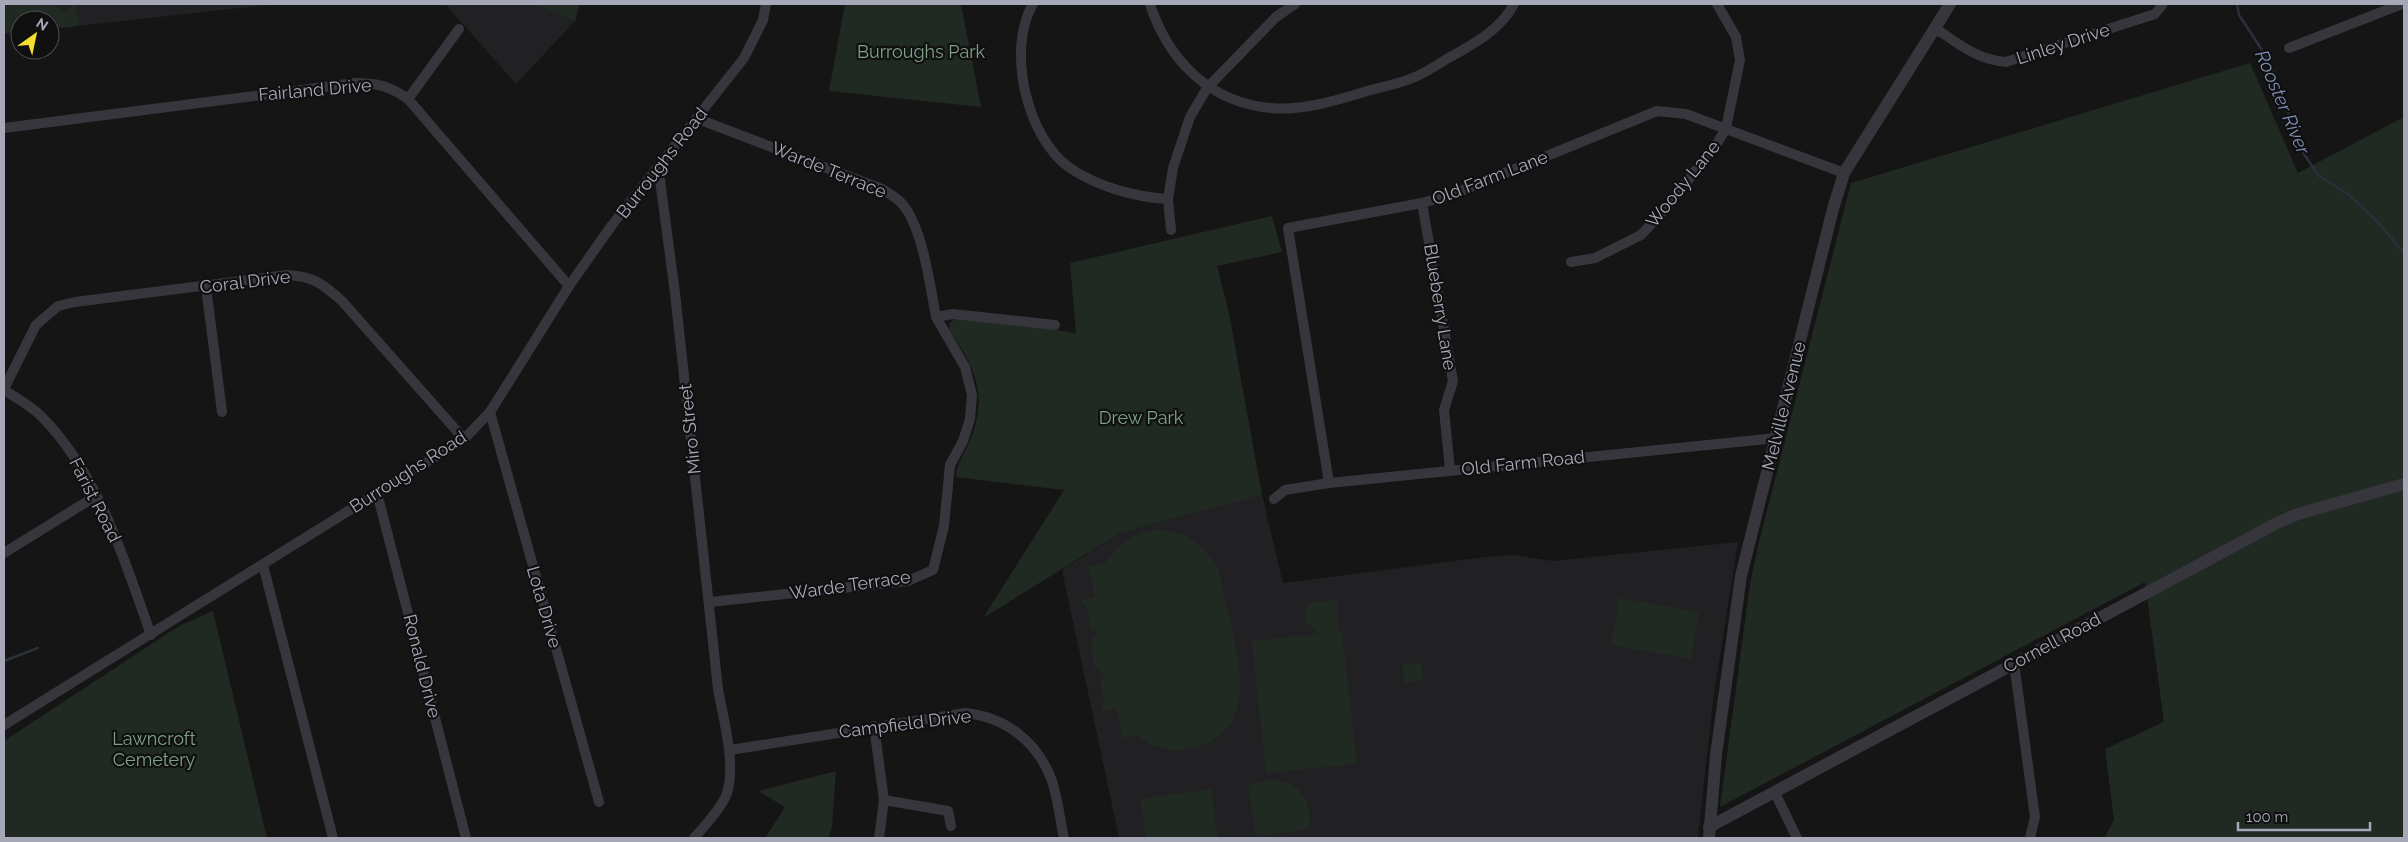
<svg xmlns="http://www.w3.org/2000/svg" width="2408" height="842" font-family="Raleway,sans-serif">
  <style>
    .built { fill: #212123 }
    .green { fill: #212923 }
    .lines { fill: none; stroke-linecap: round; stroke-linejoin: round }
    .stream { stroke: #2b303a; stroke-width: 2.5 }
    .minor { stroke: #36363c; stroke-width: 10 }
    .tertiary { stroke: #36363c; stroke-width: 12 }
    .labels { text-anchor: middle; stroke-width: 4.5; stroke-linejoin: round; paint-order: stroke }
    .street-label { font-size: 18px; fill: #a6a8b7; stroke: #101011 }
    .park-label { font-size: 18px; fill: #7da288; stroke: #101011 }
    .water-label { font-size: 19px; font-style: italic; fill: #7d8db2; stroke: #101011 }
  </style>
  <rect width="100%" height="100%" fill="#151516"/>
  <g class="built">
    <path d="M 4,4 L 277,4 L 50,29 L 50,20 L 20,20 L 20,32 L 4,33 Z"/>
    <path d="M 445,4 L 580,4 L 575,21 L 516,84 Z"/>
    <path d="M 1262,495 L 1283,583 L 1485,557 L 1513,555 L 1553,561 L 1738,542 L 1714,694 L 1698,838 L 1119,838 L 1062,570 L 1120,533 Z"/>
  </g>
  <g class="green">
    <path d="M 4,4 L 55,4 L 62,13 L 74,4 L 79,26 L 50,29 L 50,20 L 20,20 L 20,32 L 4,33 Z"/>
    <path d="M 536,4 L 578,4 L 575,21 Z"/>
    <path d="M 845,4 L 961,4 L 981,107 L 829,91 Z"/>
    <path d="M 2250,63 L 2298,173 L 2404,117 L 2404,838 L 2104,838 L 2114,820 L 2105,749 L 2164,722 L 2145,582 L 1720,807 L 1750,584 L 1758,546 L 1851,183 Z"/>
    <path d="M 1272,216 L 1282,252 L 1217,266 L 1229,313 L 1262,495 L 1120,533 L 983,618 L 1064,490 L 956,477 C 957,462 966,452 971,438 C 988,396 975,365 949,331 L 950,323 L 957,317 L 963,317 L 1076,333 L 1070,263 Z"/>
    <path d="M 1152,530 C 1182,529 1209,544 1220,574 C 1224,594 1228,614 1233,634 C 1242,677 1252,730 1197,747 C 1174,754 1156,749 1136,736 L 1123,739 L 1117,708 L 1103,711 L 1102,706 L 1105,705 L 1100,677 L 1104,676 L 1103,673 L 1100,673 L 1098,668 L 1095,669 L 1090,643 L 1093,642 L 1092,635 L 1096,634 L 1095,630 L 1091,630 L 1086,604 L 1082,605 L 1081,600 L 1095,597 L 1089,566 L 1105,563 C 1117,545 1131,535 1152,530 Z"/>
    <path d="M 1619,598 L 1699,612 L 1691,659 L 1611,645 Z"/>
    <path d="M 1337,600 L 1339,630 L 1337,632 L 1342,632 L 1357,764 L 1266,773 L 1252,641 L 1319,634 L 1306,621 L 1305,611 L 1308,603 Z"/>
    <path d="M 213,611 L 267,838 L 4,838 L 4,741 L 179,626 Z"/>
    <path d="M 1421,663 L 1423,680 L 1405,683 L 1402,664 Z"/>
    <path d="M 836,771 L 832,826 L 829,838 L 765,838 L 785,807 L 758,791 Z"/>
    <path d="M 1271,779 C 1298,781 1315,801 1308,829 L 1256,837 L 1248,786 Z"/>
    <path d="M 1211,789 L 1218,838 L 1146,838 L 1140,799 Z"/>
  </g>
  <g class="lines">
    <g class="stream">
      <path d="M 2237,4 L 2239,15 L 2268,59 L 2304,154 L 2319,176 L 2348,194 L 2378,222 L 2404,253"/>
      <path d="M 4,661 L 38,648"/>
    </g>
    <g class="minor">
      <path d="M 1033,4 C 1006,50 1027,138 1070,168 C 1098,187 1135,197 1168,199"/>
      <path d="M 1150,4 C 1168,60 1210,103 1271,108 C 1301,111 1335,101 1364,92 C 1381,87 1399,84 1415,77 C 1425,73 1435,66 1445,60 C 1470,46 1500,31 1514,4"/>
      <path d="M 1935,28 C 1960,45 1976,59 2006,62 L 2155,14 L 2163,4"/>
      <path d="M 2289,48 L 2402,4"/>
      <path d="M 408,99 L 459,29"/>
      <path d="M 698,119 L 882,189 C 890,194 898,198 904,206 C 923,231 930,285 936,317 L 953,314 L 1055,325"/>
      <path d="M 4,128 L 355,83 C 377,83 390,86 408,99 L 569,286"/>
      <path d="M 655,170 L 660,180 L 675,293 L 718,689 C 723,717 738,771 725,798 C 717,813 705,826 694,838"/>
      <path d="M 1422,203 L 1453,381 L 1444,410 L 1450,470"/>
      <path d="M 1171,230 L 1168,199 L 1173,168 L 1190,117 L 1207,88 L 1276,17 L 1295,4"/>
      <path d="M 1571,262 L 1595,258 L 1641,235 L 1666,208 L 1718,142 L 1726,128 L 1740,60 L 1736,37 L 1717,4"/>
      <path d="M 206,287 L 222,412"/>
      <path d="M 4,389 L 36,325 L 58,306 L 75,302 L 287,275 C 313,276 323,284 342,301 L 464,439"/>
      <path d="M 4,390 C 16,398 30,405 41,416 C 99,474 124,559 151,635"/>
      <path d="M 490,412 L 599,802"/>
      <path d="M 1329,483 L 1288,228 L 1422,203 L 1451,195 L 1657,111 L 1686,114 L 1844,173"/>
      <path d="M 377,493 L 466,838"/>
      <path d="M 1274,499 L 1285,490 L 1329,483 L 1777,438"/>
      <path d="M 4,553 L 96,496"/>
      <path d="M 263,565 L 333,838"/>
      <path d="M 710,602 L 908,581 L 933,570 L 944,526 L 950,465 L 963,441 L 970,419 L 972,395 L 965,367 L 936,317"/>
      <path d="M 2014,663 L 2035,817 L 2030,838"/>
      <path d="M 4,725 L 464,439 L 490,412 L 569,286 L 612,225 L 744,58 L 763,20 L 766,4"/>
      <path d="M 874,726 L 884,800 L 879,838"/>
      <path d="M 730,750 L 965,713 C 1006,717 1038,742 1052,781 C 1058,799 1060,820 1064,838"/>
      <path d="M 1775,793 L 1797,838"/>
      <path d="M 884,800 L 948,811 L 951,826"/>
    </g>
    <g class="tertiary">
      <path d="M 1709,827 L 2279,522 L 2298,514 L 2404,484"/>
      <path d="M 1709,838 L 1716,755 L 1741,576 L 1833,209 L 1844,173 L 1950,4"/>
    </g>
  </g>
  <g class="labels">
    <g class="street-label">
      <text transform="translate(2063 44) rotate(-18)" y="6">Linley Drive</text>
      <text transform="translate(315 90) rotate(-5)" y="6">Fairland Drive</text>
      <text transform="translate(662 163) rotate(-52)" y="6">Burroughs Road</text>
      <text transform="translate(829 170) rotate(22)" y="6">Warde Terrace</text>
      <text transform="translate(1490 178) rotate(-21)" y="6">Old Farm Lane</text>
      <text transform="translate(1683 184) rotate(-51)" y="6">Woody Lane</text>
      <text transform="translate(245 282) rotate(-7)" y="6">Coral Drive</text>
      <text transform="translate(1440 307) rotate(81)" y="6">Blueberry Lane</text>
      <text transform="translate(1784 406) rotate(-76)" y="6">Melville Avenue</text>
      <text transform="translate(690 429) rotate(-96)" y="6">Miro Street</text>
      <text transform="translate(1523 463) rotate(-6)" y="6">Old Farm Road</text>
      <text transform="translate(408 472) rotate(-33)" y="6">Burroughs Road</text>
      <text transform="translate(95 500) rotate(63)" y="6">Farist Road</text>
      <text transform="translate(850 585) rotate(-8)" y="6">Warde Terrace</text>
      <text transform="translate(544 607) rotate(74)" y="6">Lota Drive</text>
      <text transform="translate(2052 643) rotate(-28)" y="6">Cornell Road</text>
      <text transform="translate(422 666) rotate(76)" y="6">Ronald Drive</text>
      <text transform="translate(905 724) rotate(-7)" y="6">Campfield Drive</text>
    </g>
    <g class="park-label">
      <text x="921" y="58">Burroughs Park</text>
      <text x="1141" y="424">Drew Park</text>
      <text x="154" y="745">Lawncroft<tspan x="154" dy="21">Cemetery</tspan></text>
    </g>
    <g class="water-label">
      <text transform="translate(2283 102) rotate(67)" y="7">Rooster River</text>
    </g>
  </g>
  <rect width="2408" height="842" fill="none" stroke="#a6a8b7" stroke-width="10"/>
  <g transform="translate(35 35) rotate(33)"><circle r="24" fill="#101011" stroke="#4c4d53"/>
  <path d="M0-4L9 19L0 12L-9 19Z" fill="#f4de2f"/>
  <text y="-8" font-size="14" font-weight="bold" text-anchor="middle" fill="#a6a8b7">N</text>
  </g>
  <path d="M2238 822v8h132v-8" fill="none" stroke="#a6a8b7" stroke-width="2.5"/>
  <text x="2246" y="822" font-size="15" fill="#a6a8b7" stroke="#101011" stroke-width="4" paint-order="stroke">100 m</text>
</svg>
